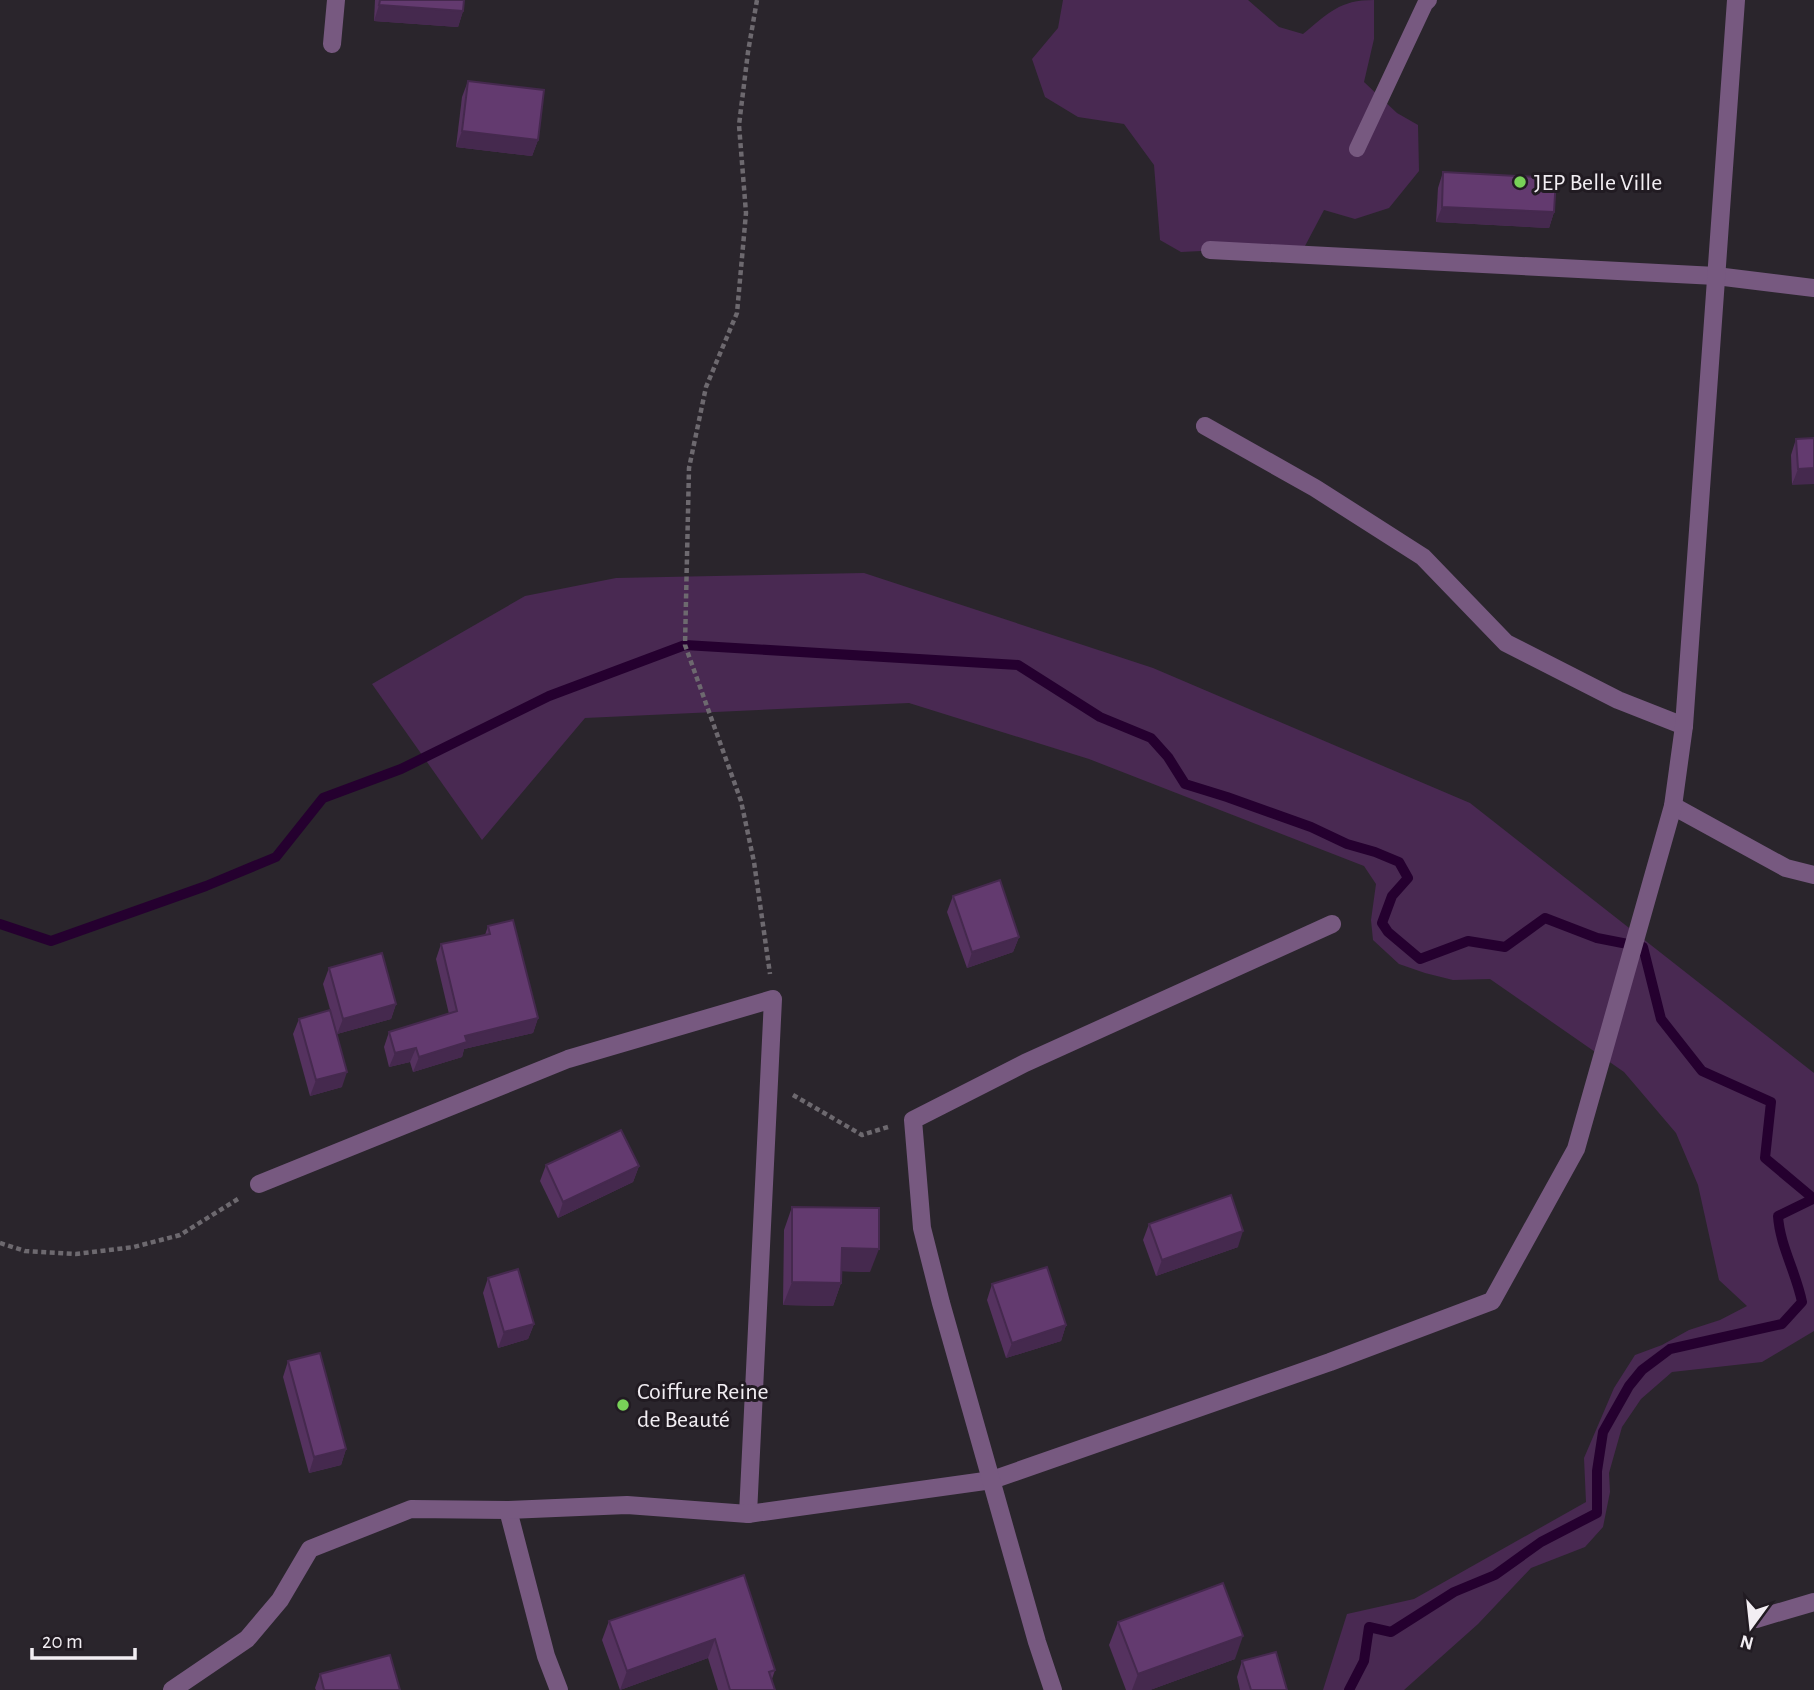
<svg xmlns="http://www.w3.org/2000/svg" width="1814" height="1690" font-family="'Alegreya Sans',sans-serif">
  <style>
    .green { fill: #492952 }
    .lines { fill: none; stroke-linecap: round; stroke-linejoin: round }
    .stream { stroke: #25002f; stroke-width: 10 }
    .path { stroke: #6d696f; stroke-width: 4.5; stroke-dasharray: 5 3.5; stroke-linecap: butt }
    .lane { stroke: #775980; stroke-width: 16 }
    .street { stroke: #775980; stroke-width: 18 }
    .wall { fill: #55325f }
    .shaded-wall { fill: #45294e }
    .building { fill: #633a6f; stroke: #45294e; stroke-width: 2 }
    .poi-dot { fill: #78d158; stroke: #211b22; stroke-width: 2.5 }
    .labels { text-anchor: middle; stroke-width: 6; stroke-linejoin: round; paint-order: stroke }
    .poi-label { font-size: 24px; fill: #f2eef3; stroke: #211b22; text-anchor: start }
  </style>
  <rect width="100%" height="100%" fill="#2a252c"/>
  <g class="green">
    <path d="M 1063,0 L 1248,0 L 1279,27 L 1303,34 C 1329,13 1339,0 1374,0 L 1374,39 L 1364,82 L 1397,113 L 1418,125 L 1419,171 L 1389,208 L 1355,219 L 1324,210 L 1305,246 L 1181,252 L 1160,240 L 1154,165 L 1124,124 L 1078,117 L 1045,97 L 1032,59 L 1058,28 Z"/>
    <path d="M 864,573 L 1153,668 L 1470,803 L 1814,1073 L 1814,1331 L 1762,1362 L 1672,1372 L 1641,1399 L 1622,1427 L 1609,1473 L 1610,1492 L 1603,1527 L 1585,1547 L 1531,1568 L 1478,1624 L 1404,1690 L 1323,1690 L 1347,1614 L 1414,1599 L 1586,1502 L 1584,1458 L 1614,1388 L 1635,1355 L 1662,1345 L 1689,1330 L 1720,1320 L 1747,1306 L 1719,1280 L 1698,1185 L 1676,1133 L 1624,1072 L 1490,979 L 1453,980 L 1425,973 L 1399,964 L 1373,940 L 1371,920 L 1376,884 L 1364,866 L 1089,759 L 909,703 L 585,718 L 482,840 L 372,684 L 525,596 L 616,578 Z"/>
  </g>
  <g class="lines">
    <g class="stream">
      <path d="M 0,924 L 51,941 L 206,886 L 276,857 L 323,798 L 401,769 L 549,696 L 685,645 L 1018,665 L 1100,717 L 1151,738 L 1168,757 L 1185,784 L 1227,797 L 1311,827 L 1347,844 L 1375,852 L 1399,862 L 1408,878 L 1392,896 L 1382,923 L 1388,932 L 1420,959 L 1468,941 L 1505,947 L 1545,918 L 1597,938 L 1643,947 L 1661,1019 L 1702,1071 L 1771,1102 L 1765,1158 L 1814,1199"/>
      <path d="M 1349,1690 L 1364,1661 L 1369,1627 L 1391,1632 L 1454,1592 L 1495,1575 L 1541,1542 L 1597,1513 L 1597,1471 L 1603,1432 L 1629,1386 L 1642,1370 L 1670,1349 L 1782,1324 L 1802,1302 C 1796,1272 1780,1246 1778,1216 L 1813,1199"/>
    </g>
    <g class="path">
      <path d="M 757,0 L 748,52 L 739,125 L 746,213 L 737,313 L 706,387 L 689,468 L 685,645 L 741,801 L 754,862 L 770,974"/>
      <path d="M 793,1095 L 862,1135 L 888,1127"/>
      <path d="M 0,1243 L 25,1251 L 76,1254 L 134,1247 L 180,1235 L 238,1199"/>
    </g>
    <path class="lane" d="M 1357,149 L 1425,4 L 1429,0"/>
    <g class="street">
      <path d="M 332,44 L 336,0"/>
      <path d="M 1210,250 L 1716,276 L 1814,288"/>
      <path d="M 1205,426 L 1315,488 L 1423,557 L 1506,643 L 1618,700 L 1684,726"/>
      <path d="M 1673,806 L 1786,868 L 1814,875"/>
      <path d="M 259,1184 L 568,1059 L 773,999 L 748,1514"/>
      <path d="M 508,1510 L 546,1656 L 559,1690"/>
      <path d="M 1756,1619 L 1814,1602"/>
      <path d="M 172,1690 L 247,1639 L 280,1600 L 310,1549 L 411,1509 L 508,1510 L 627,1505 L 748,1514 L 992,1480 L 1330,1362 L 1492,1301 L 1576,1149 L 1673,806 L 1684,726 L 1736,0"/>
      <path d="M 1053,1690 L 1037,1642 L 941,1303 L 922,1228 L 913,1120 L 1025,1063 L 1332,924"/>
    </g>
  </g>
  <g class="wall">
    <path d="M 375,0 L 464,0 L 463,11 L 458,27 L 374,21 Z"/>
    <path d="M 468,81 L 538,140 L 532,156 L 456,147 L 462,97 Z"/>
    <path d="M 1443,172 L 1554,212 L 1549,228 L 1436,222 L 1438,188 Z"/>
    <path d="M 1814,438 L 1792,485 L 1791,455 L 1796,439 Z"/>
    <path d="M 953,896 L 1019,937 L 1013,952 L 967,968 L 947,912 Z"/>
    <path d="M 488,926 L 538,1018 L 533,1033 L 464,1049 L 462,1057 L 413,1072 L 410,1062 L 389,1067 L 384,1047 L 389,1032 L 449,1014 L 436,959 L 441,944 L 485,935 Z"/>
    <path d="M 329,968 L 396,1004 L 391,1019 L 337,1034 L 323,984 Z"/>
    <path d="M 299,1019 L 342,1087 L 310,1096 L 293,1034 Z"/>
    <path d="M 546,1165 L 639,1166 L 633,1182 L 558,1218 L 540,1181 Z"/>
    <path d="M 792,1207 L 870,1272 L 841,1271 L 841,1283 L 833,1306 L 783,1305 L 784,1230 Z"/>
    <path d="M 1149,1224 L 1238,1247 L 1156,1276 L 1143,1240 Z"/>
    <path d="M 488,1278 L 534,1324 L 528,1339 L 498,1348 L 483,1293 Z"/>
    <path d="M 992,1284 L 1066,1325 L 1061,1341 L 1006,1358 L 987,1300 Z"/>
    <path d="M 288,1361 L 346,1449 L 341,1465 L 309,1473 L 283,1377 Z"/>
    <path d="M 744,1575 L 775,1670 L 772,1679 L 775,1690 L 718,1690 L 708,1658 L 620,1690 L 602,1640 L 609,1621 Z"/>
    <path d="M 1118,1622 L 1235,1659 L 1150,1690 L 1126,1690 L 1109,1645 Z"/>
    <path d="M 1242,1661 L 1287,1690 L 1240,1690 L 1237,1677 Z"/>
    <path d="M 320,1674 L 400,1690 L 316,1690 L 315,1688 Z"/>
  </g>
  <g class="shaded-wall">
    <path d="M 379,5 L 463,11 L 458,27 L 374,21 Z"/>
    <path d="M 462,131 L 538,140 L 532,156 L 456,147 Z"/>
    <path d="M 1442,207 L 1554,212 L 1549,228 L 1436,222 Z"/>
    <path d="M 1814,468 L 1814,484 L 1792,485 L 1798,469 Z"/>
    <path d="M 1019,937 L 1013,952 L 967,968 L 972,952 Z"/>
    <path d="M 396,1004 L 391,1019 L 337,1034 L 343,1019 Z"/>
    <path d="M 538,1018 L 533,1033 L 464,1049 L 462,1057 L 413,1072 L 419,1057 L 465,1036 Z"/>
    <path d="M 416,1048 L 410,1062 L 389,1067 L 395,1053 Z"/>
    <path d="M 347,1072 L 342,1087 L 310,1096 L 316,1080 Z"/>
    <path d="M 639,1166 L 633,1182 L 558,1218 L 563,1202 Z"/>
    <path d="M 1243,1231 L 1238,1247 L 1156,1276 L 1162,1260 Z"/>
    <path d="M 842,1248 L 879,1249 L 870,1272 L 833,1271 Z"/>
    <path d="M 792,1282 L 841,1283 L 833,1306 L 783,1305 Z"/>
    <path d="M 534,1324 L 528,1339 L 498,1348 L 504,1332 Z"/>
    <path d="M 1066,1325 L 1061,1341 L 1006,1358 L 1012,1343 Z"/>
    <path d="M 346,1449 L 341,1465 L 309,1473 L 314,1457 Z"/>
    <path d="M 1243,1636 L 1235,1659 L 1150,1690 L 1132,1690 L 1138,1674 Z"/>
    <path d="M 715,1639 L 708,1658 L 620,1690 L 627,1671 Z"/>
  </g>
  <g class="building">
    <path d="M 380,0 L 464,0 L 463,11 L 379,5 Z"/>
    <path d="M 468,81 L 544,90 L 538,140 L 462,131 Z"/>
    <path d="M 1443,172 L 1556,178 L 1554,212 L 1442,207 Z"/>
    <path d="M 1814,438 L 1814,468 L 1798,469 L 1796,439 Z"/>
    <path d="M 1000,880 L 1019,937 L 972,952 L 953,896 Z"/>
    <path d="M 513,920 L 538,1018 L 465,1036 L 467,1042 L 419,1057 L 416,1048 L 395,1053 L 389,1032 L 457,1011 L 441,944 L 490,934 L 488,926 Z"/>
    <path d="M 382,953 L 396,1004 L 343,1019 L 329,968 Z"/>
    <path d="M 330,1010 L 347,1072 L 316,1080 L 299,1019 Z"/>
    <path d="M 621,1130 L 639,1166 L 563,1202 L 546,1165 Z"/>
    <path d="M 1231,1195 L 1243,1231 L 1162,1260 L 1149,1224 Z"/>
    <path d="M 792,1207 L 879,1208 L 879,1249 L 842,1248 L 841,1283 L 792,1282 Z"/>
    <path d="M 1047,1267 L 1066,1325 L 1012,1343 L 992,1284 Z"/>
    <path d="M 518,1269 L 534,1324 L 504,1332 L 488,1278 Z"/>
    <path d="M 320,1353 L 346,1449 L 314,1457 L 288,1361 Z"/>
    <path d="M 744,1575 L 775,1670 L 769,1672 L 775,1690 L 730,1690 L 715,1639 L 627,1671 L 609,1621 Z"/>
    <path d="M 1223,1583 L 1243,1636 L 1138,1674 L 1118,1622 Z"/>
    <path d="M 1276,1652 L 1287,1690 L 1251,1690 L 1242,1661 Z"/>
    <path d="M 390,1655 L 400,1690 L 324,1690 L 320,1674 Z"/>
  </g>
  <g class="poi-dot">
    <circle cx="1520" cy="182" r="7"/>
    <circle cx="623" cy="1405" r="7"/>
  </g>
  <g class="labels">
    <g class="poi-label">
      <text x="1534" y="190">JEP Belle Ville</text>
      <text x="637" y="1399">Coiffure Reine<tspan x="637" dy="28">de Beauté</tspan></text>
    </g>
  </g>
  <g transform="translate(1751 1627) rotate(195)" stroke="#211b22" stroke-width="5" paint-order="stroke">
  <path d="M0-5L12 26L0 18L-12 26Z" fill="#f2eef3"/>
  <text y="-10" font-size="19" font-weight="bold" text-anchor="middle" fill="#f2eef3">N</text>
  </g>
  <path d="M32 1648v10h103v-10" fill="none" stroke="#f2eef3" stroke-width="3.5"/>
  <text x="42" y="1648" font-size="21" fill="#f2eef3" stroke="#211b22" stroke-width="5" paint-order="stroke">20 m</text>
</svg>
